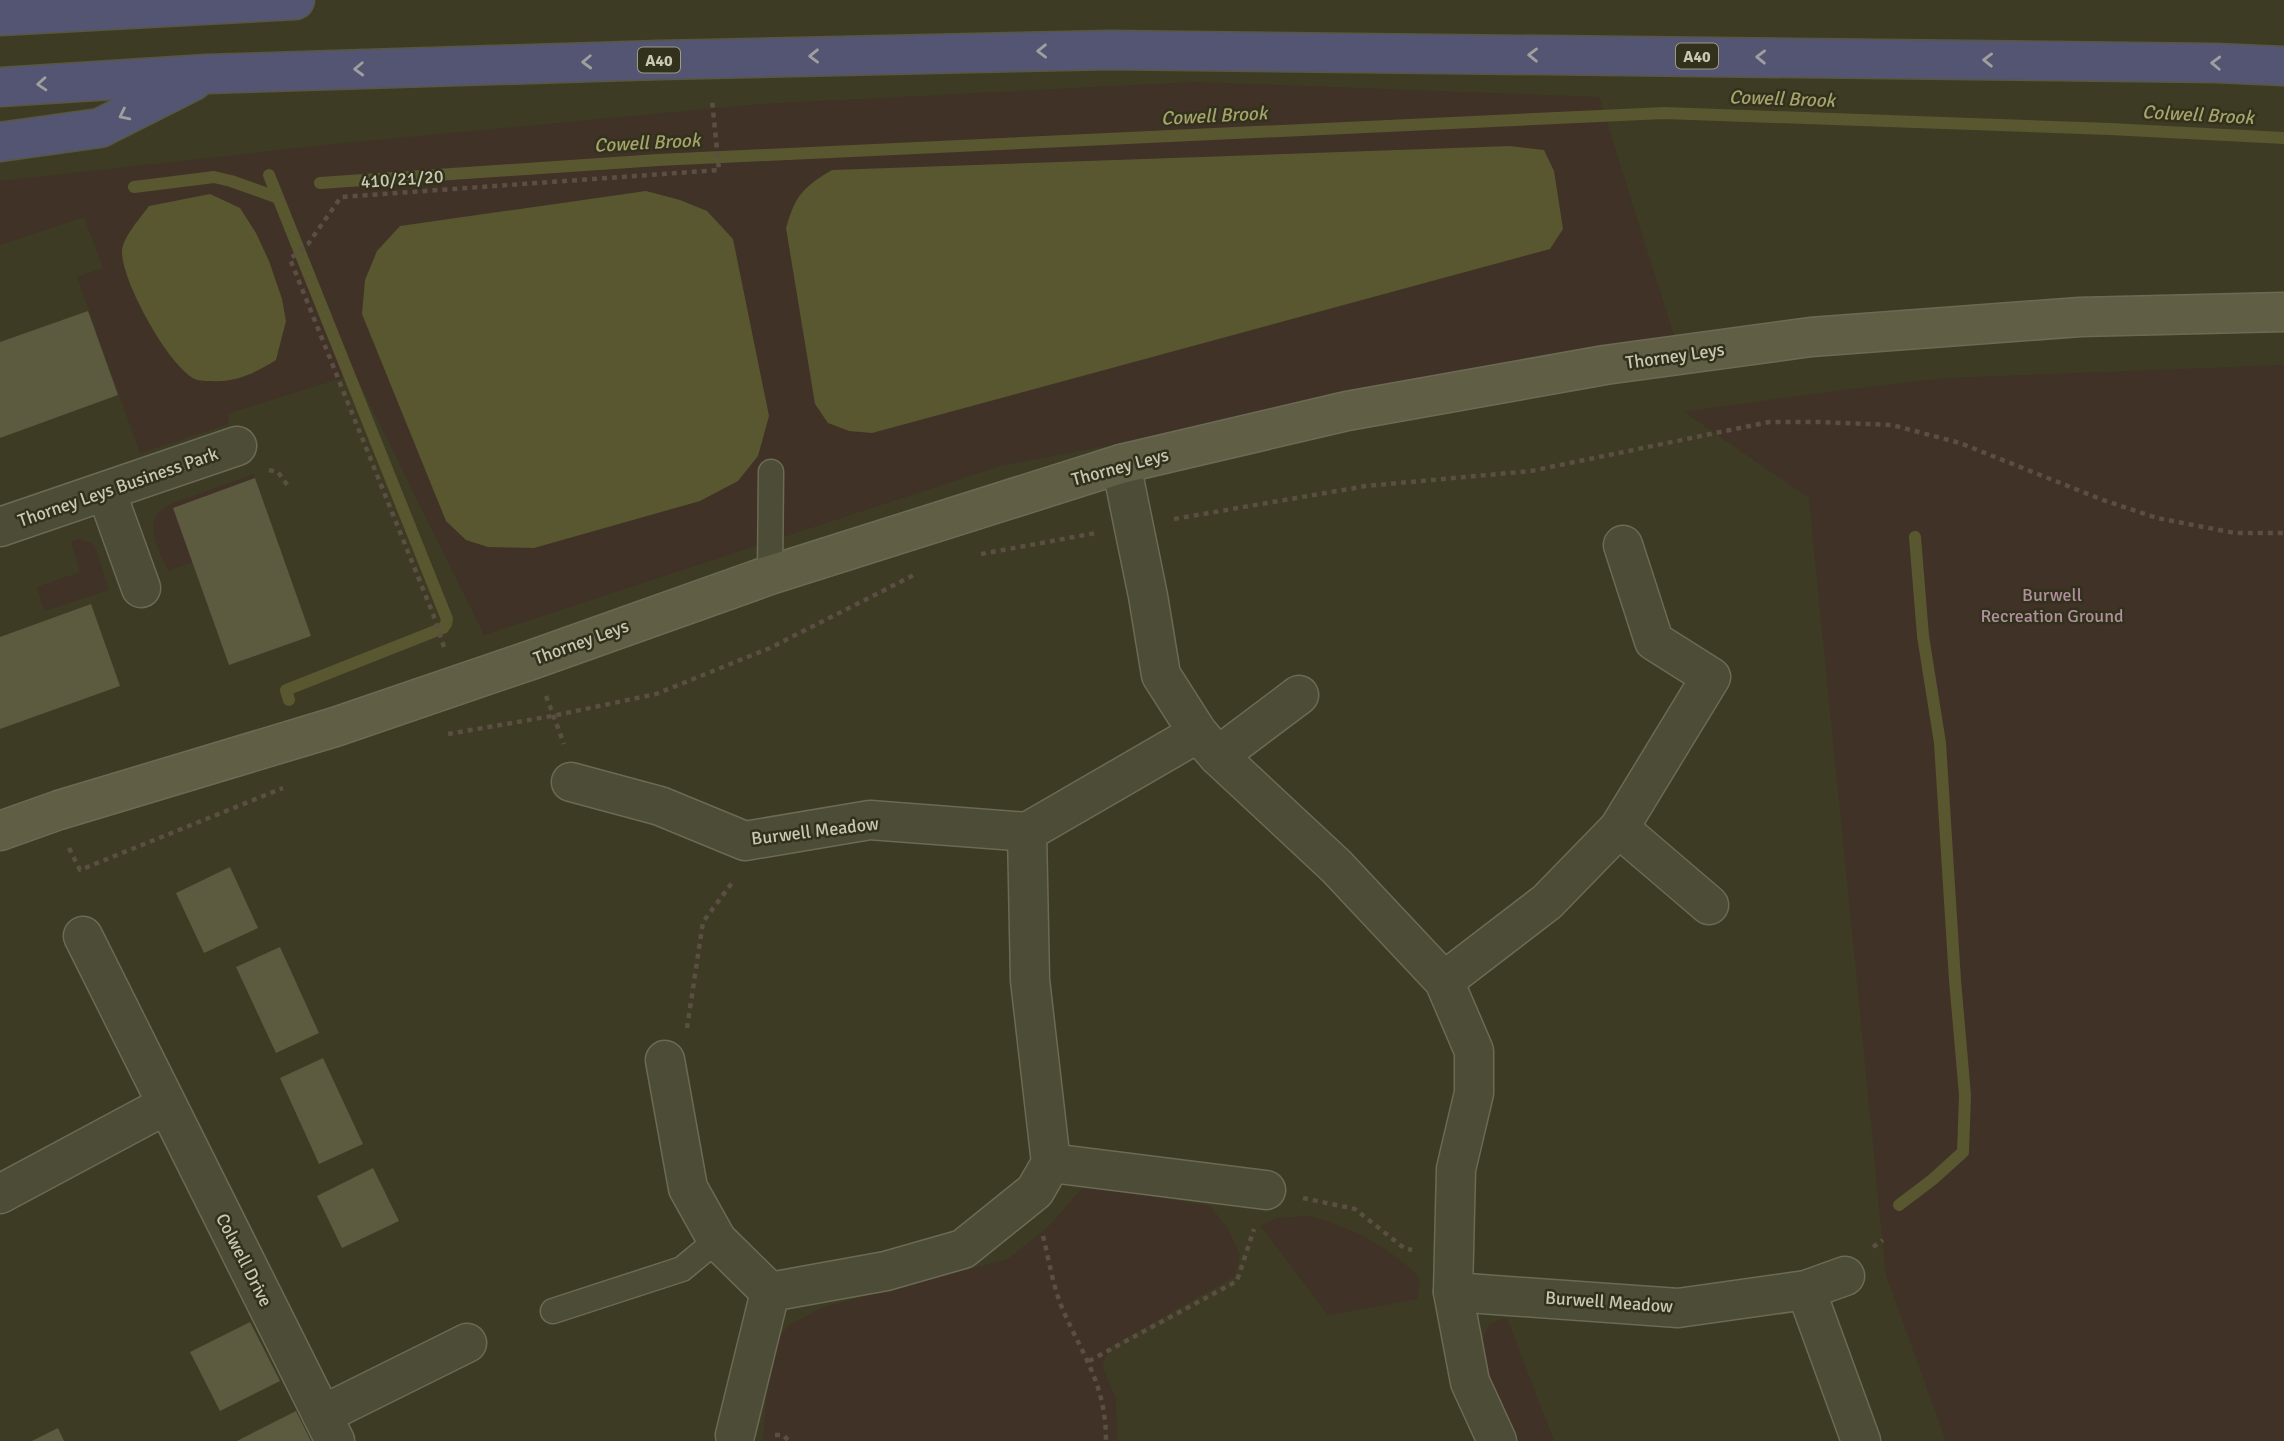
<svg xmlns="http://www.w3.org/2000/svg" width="2284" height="1441" font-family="Signika,sans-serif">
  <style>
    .green { fill: #403227 }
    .water { fill: #59572f }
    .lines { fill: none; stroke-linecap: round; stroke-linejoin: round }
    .stream { stroke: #59572f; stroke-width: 12 }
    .building { fill: #5c5b3f }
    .lane-casing { stroke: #6b6a55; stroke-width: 27 }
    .street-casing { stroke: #6b6a55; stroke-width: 41 }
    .secondary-casing { stroke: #6b6a55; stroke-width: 41 }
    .highway-casing { stroke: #585742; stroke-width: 41 }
    .path { stroke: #5b4e43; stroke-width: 4.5; stroke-dasharray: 5 5; stroke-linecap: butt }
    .lane { stroke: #4d4c37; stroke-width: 24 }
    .street { stroke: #4d4c37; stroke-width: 38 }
    .secondary { stroke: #605f45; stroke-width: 38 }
    .highway { stroke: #545573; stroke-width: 38 }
    .oneway { stroke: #9fa09d }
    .labels { text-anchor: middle; stroke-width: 5; stroke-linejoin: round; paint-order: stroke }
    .shield { fill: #32311c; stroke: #9b9b86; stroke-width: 2 }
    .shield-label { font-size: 16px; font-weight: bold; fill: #c8c8b3 }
    .street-label { font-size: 18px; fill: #c8c8b3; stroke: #32311c }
    .park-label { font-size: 18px; fill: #b28f9e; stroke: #32311c }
    .water-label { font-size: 19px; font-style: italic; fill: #a7a36c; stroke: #32311c }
  </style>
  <rect width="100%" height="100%" fill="#3d3b23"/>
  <g class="green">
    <path d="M 1196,82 L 1599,97 L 1675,339 L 1000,466 L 484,635 L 355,374 L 227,414 L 229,424 L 140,453 L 77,277 L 103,268 L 84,217 L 0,245 L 0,181 L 334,144 L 760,104 Z"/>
    <path d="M 2284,365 L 2284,1441 L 1946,1441 L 1886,1275 L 1809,498 L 1684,412 L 1849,389 L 1947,378 Z"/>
    <path d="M 254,474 L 255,478 L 174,508 L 193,562 L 168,571 C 158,547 139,519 171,504 Z"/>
    <path d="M 78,539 L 91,543 L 96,549 L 109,590 L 44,611 L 37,587 L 80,572 L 71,542 Z"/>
    <path d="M 1085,1185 L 1210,1206 L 1228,1229 L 1240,1255 L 1235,1276 L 1112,1346 L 1102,1365 L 1116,1399 L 1117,1441 L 763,1441 L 770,1350 L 788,1326 L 821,1308 L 1008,1259 L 1049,1226 Z"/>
    <path d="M 1309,1216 C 1350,1226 1389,1247 1419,1277 L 1418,1299 L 1328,1315 L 1261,1226 L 1276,1218 Z"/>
    <path d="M 1507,1318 L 1554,1441 L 1511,1441 C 1499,1409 1468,1355 1490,1324 Z"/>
  </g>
  <g class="water">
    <path d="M 1510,146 L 1544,150 L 1554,171 L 1563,229 L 1550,249 L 872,433 L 849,431 L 828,423 L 815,404 L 786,228 C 795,196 803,187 832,170 Z"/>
    <path d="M 646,191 L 680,200 L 707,211 L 733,239 L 769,416 L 758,456 L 738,481 L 700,501 L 534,548 L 488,547 L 466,540 L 446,521 L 362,314 L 365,280 L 377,251 L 400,226 Z"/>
    <path d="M 210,194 L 240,208 L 256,233 L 269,261 L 282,299 L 286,321 L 276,360 C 255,373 236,383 211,381 C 207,381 199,381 195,379 C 169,367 121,280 122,251 C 123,237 141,217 149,206 Z"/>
  </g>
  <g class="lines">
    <g class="stream">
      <path d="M 269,175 L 447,619 L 446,624 L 443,628 L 286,690 L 289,700"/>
      <path d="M 320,183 L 658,160 L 1664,113 L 2110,129 L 2284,138"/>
      <path d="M 134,187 L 214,177 L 231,181 L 276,197"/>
      <path d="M 1899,1205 L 1932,1180 L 1963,1152 L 1965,1095 L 1955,980 L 1940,743 L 1923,636 L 1915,537"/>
    </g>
  </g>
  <g class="building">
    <path d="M 88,311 L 118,395 L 0,438 L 0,342 Z"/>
    <path d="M 255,478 L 311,636 L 229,665 L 173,508 Z"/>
    <path d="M 91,604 L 120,686 L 0,729 L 0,637 Z"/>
    <path d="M 230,867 L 258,928 L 204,953 L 176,893 Z"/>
    <path d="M 280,947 L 319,1033 L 276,1053 L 236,967 Z"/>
    <path d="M 323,1058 L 363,1144 L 319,1164 L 280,1078 Z"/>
    <path d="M 373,1168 L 399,1221 L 342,1248 L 317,1196 Z"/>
    <path d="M 250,1322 L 280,1381 L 220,1411 L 190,1352 Z"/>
    <path d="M 296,1411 L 311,1441 L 237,1441 Z"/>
    <path d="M 58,1428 L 64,1441 L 32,1441 Z"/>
  </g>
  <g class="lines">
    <defs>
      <g id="lane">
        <path d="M 770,575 L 771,472"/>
        <path d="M 553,1311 L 682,1269 L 717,1240"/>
      </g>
      <g id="street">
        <path d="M 1121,464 L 1148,596 L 1161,675 L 1198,733 L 1218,756 L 1336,866 L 1444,981 L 1474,1051 L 1474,1093 L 1456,1169 L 1453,1292 L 1470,1382 L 1497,1441"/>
        <path d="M 106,491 L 141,588"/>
        <path d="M 0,527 L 237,446"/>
        <path d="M 1218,756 L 1299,695"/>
        <path d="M 571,782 L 660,806 L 745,841 L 870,820 L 1027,832"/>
        <path d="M 1619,828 L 1709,905"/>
        <path d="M 83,936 L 335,1441"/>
        <path d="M 1444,981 L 1547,902 L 1619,828 L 1711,677 L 1654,641 L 1623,545"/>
        <path d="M 665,1060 L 688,1188 L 717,1240 L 770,1292"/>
        <path d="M 1051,1163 L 1266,1190"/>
        <path d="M 0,1194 L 166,1105"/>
        <path d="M 1806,1290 L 1861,1441"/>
        <path d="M 1453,1292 L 1678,1308 L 1806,1290 L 1845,1276"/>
        <path d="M 322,1415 L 467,1343"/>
        <path d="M 735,1435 L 770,1292 L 886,1271 L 963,1249 L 1035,1191 L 1051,1163 L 1030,980 L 1027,832 L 1198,733"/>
      </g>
      <path id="secondary" d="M 0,831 L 59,810 L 335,727 L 534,659 L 770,575 L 1121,464 L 1347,411 L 1605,365 L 1811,337 L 2080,317 L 2284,312"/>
      <g id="highway">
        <path d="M 0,16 L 295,0"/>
        <path d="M 0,87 L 207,74 L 659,60 L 1110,50 L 2216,63 L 2284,66"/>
        <path d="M 0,142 L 100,128 L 193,81"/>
      </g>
    </defs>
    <use href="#lane" class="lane-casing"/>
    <use href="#street" class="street-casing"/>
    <use href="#secondary" class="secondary-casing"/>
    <use href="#highway" class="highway-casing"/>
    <g class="path">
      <path d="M 269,470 L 278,472 L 288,486"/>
      <path d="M 1174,519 L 1366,486 L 1531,471 L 1769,422 L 1819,422 L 1892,425 L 1960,443 L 2103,500 L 2157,518 L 2235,533 L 2284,533"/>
      <path d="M 981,554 L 1096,533"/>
      <path d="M 444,647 L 433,614 L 290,259 L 308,244 L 341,197 L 719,170 L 712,100"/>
      <path d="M 546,696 L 564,744"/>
      <path d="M 448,734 L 552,716 L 656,694 L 770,648 L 916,574"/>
      <path d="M 69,848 L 80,870 L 283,788"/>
      <path d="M 687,1028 L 703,922 L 734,880"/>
      <path d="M 1303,1198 L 1355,1209 L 1404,1248 L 1412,1250"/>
      <path d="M 1043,1236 C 1049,1260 1053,1287 1063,1310 C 1084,1358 1106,1385 1106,1441"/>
      <path d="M 1873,1247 L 1883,1240"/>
      <path d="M 1089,1361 L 1237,1281 L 1254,1229"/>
      <path d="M 775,1435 L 783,1435 L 789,1441"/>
    </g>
    <use href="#lane" class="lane"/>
    <use href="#street" class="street"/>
    <use href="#secondary" class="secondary"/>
    <use href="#highway" class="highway"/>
  </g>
  <defs><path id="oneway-chevron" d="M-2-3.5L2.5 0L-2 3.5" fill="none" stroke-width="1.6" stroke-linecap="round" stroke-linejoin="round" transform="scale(1.75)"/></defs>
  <g class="oneway">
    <use href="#oneway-chevron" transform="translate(1042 51) rotate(179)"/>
    <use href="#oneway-chevron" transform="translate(1533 55) rotate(-179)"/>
    <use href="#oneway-chevron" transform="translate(814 56) rotate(179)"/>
    <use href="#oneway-chevron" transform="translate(1761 57) rotate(-179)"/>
    <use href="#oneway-chevron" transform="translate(1988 60) rotate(-179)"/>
    <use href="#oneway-chevron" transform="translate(587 62) rotate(178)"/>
    <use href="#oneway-chevron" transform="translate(2216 63) rotate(-178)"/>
    <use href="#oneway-chevron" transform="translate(359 69) rotate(178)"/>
    <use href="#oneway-chevron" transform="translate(42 84) rotate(176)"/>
    <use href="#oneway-chevron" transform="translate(124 115) rotate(154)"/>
  </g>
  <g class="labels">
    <g class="shield">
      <rect x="1676" y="43.5" width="42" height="25" rx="5"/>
      <rect x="638" y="47.5" width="42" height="25" rx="5"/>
    </g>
    <g class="shield-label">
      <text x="1697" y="62">A40</text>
      <text x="659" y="66">A40</text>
    </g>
    <g class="street-label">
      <text transform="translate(402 179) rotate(-4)" y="6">410/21/20</text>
      <text transform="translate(1675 356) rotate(-8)" y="6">Thorney Leys</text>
      <text transform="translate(1120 467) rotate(-15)" y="6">Thorney Leys</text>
      <text transform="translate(118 487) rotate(-19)" y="6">Thorney Leys Business Park</text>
      <text transform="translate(581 642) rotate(-20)" y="6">Thorney Leys</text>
      <text transform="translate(815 831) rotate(-7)" y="6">Burwell Meadow</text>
      <text transform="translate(244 1260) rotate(63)" y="6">Colwell Drive</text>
      <text transform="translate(1609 1302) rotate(4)" y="6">Burwell Meadow</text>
    </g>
    <g class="park-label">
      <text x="2052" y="601">Burwell<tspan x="2052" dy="21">Recreation Ground</tspan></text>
    </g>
    <g class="water-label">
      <text transform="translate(1782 98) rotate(2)" y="7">Cowell Brook</text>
      <text transform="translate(2198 114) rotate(3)" y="7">Colwell Brook</text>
      <text transform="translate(1214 115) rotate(-3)" y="7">Cowell Brook</text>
      <text transform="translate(647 142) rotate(-3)" y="7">Cowell Brook</text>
    </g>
  </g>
</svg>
